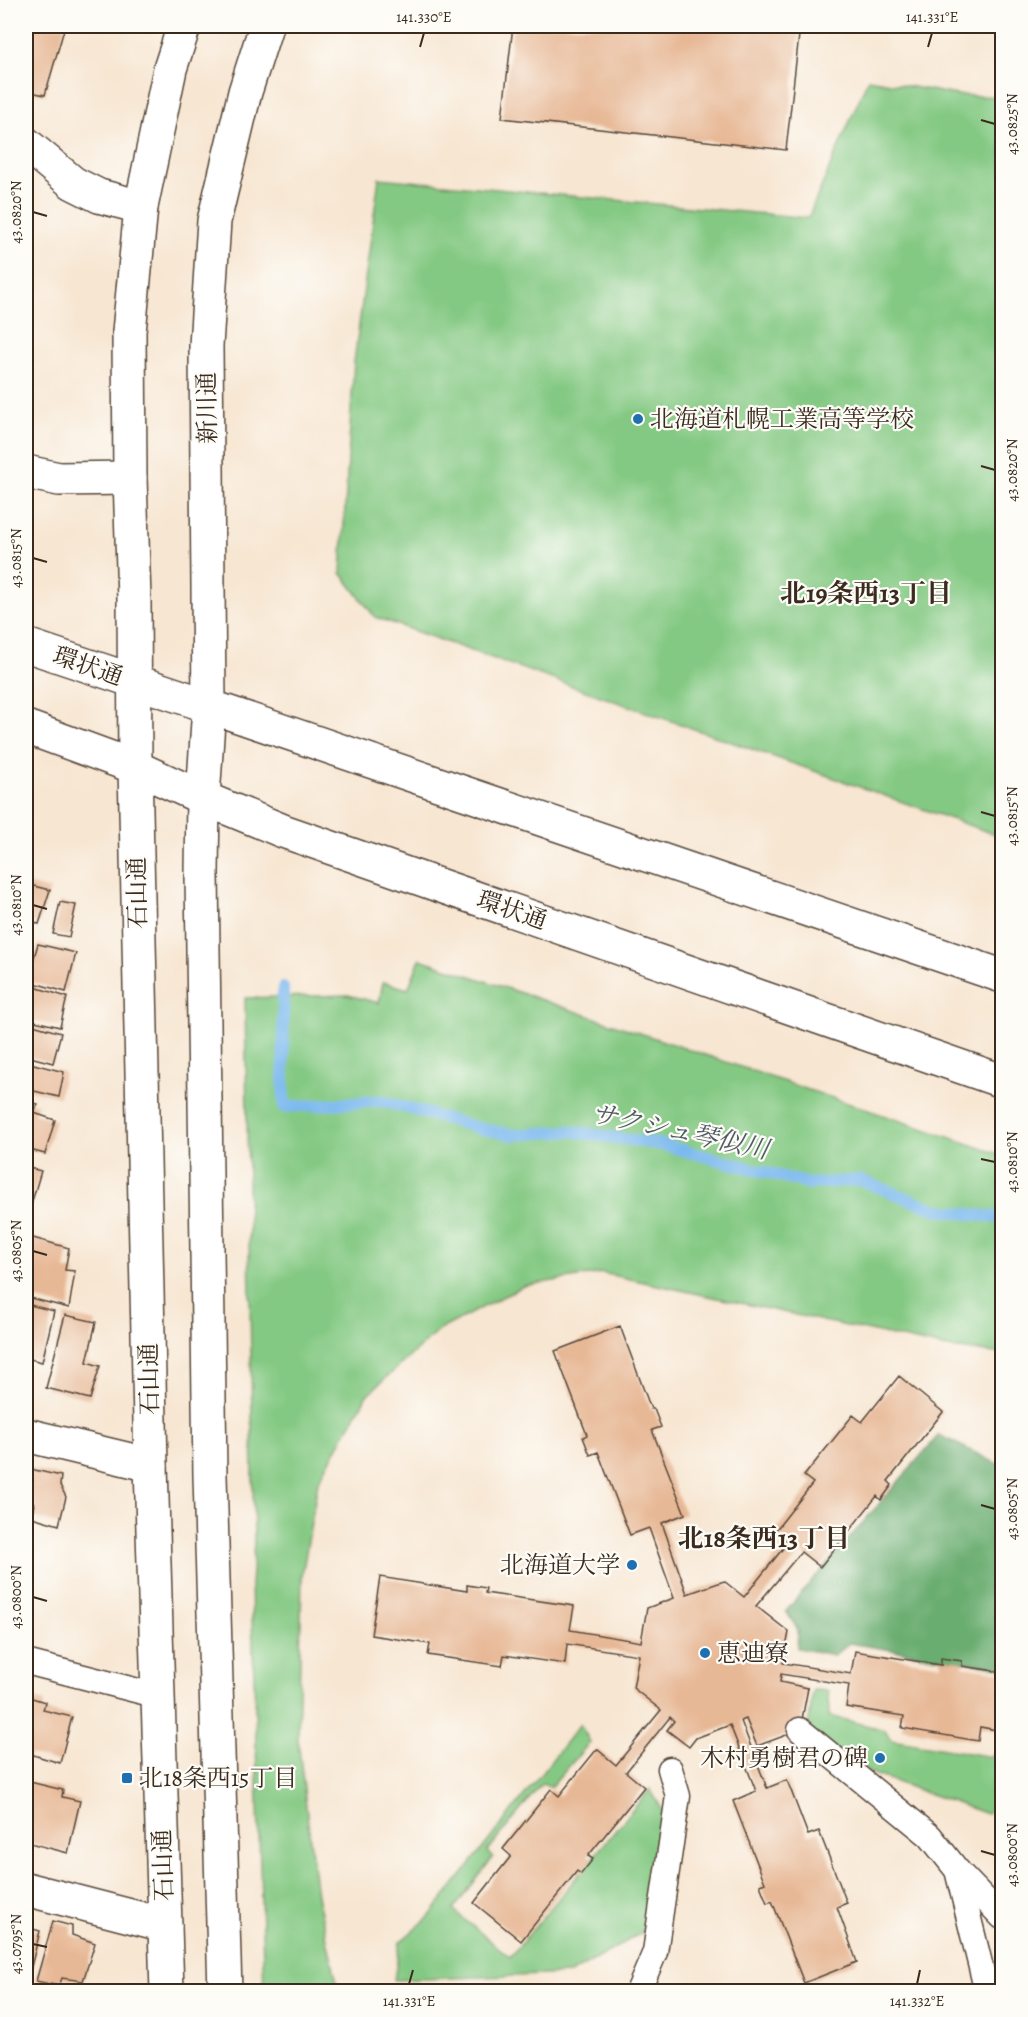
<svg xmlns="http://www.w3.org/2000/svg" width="1028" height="2017" font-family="Alegreya,'Noto Serif JP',serif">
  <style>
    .green { fill: #84c983; stroke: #607a50; stroke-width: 1.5 }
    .forest { fill: #6bad71; stroke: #536c48; stroke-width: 1.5 }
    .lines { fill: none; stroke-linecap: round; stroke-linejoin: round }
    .stream { stroke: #7bb9ee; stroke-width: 12 }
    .building { fill: #e7b895 }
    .service-casing { stroke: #574639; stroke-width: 27 }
    .minor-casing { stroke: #574639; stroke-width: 36 }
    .tertiary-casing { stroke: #574639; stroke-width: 36 }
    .secondary-casing { stroke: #574639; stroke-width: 36 }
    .service { stroke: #fff; stroke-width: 24 }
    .minor { stroke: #fff; stroke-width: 33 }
    .tertiary { stroke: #fff; stroke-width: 33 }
    .secondary { stroke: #fff; stroke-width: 33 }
    .ticks { fill: none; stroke: #3b2a1e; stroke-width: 2 }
    .poi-dot { fill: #1f6fb2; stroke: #fdfcf7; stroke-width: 2 }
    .labels { text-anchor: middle; stroke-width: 4.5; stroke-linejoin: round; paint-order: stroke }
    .street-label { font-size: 24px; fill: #3b2a1e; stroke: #fdfcf7 }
    .poi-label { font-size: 24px; fill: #3b2a1e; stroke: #fdfcf7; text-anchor: start }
    .neighbourhood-label { font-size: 26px; font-weight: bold; fill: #3b2a1e; stroke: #fdfcf7 }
    .water-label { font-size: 26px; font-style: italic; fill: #515c67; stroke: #fdfcf7 }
    .neatline { fill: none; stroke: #3b2a1e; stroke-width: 2 }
    .ticks-label { font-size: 15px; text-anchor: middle; fill: #3b2a1e }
  </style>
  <rect width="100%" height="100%" fill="#fdfcf7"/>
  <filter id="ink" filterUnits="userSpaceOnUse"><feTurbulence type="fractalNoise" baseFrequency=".0167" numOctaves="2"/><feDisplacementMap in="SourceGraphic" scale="12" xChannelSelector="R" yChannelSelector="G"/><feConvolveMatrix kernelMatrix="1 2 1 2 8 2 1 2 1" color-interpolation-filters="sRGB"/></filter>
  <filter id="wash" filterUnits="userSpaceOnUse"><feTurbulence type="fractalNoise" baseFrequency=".008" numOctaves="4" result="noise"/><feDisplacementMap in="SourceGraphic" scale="24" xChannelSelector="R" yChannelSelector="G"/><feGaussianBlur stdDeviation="1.35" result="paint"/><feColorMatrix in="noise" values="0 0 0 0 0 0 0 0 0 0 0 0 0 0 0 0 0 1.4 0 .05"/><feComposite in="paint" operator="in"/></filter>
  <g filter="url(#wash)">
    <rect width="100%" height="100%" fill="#f7e6d2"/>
    <g class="green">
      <path d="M 868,79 L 957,95 L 1002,97 L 1002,837 L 375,617 L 341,573 L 354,362 L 379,178 L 808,218 Z"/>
      <path d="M 420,959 L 1002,1155 L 1002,1350 L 996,1353 L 948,1348 L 602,1273 L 523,1286 L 439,1330 L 367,1395 L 318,1482 L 302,1576 L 298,1740 L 317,1896 L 339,1991 L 264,1991 L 251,1585 L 254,1542 L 245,998 L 348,995 L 379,1003 L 383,982 L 408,989 Z"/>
      <path d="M 813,1690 L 828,1691 L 829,1716 L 885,1730 L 891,1740 L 992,1757 L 999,1744 L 1002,1744 L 1002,1790 L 999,1791 L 987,1814 L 868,1772 L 808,1729 Z"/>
      <path d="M 580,1724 L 590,1742 L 551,1787 L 542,1783 L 487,1852 L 493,1857 L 453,1910 L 510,1957 L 650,1789 L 663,1811 L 643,1932 L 570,1974 L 394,1980 L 400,1942 L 429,1917 Z"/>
    </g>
    <path class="forest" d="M 939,1435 L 1000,1465 L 1002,1468 L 1002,1668 L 849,1643 L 834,1655 L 797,1648 L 798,1630 L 786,1611 Z"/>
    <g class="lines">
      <path class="stream" d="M 283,988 L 284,1107 L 382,1101 L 482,1129 L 514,1135 L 570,1131 L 663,1145 L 809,1184 L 860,1180 L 937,1210 L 1002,1218"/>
    </g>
    <g id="blocks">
      <g class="building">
        <path d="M 26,26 L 65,26 L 45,95 L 31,92 L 28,99 L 26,98 Z"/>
        <path d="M 513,26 L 800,26 L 786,150 L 502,118 Z"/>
        <path d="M 26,884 L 50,890 L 39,924 L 26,921 Z"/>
        <path d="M 60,902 L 76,905 L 69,937 L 53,934 Z"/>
        <path d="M 38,944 L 76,953 L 66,992 L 27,981 Z"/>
        <path d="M 28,985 L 67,997 L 60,1027 L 26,1019 L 26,993 Z"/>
        <path d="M 26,1023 L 61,1033 L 53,1063 L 26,1056 Z"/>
        <path d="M 26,1062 L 64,1072 L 59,1097 L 26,1089 Z"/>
        <path d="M 26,1101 L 38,1104 L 34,1113 L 55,1120 L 45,1154 L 26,1149 Z"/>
        <path d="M 26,1167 L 41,1171 L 26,1222 Z"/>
        <path d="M 26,1236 L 69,1248 L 65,1270 L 75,1271 L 69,1308 L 26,1297 Z"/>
        <path d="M 26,1304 L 54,1311 L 42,1362 L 26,1358 Z"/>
        <path d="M 65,1315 L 96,1322 L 87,1362 L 100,1366 L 90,1399 L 46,1388 Z"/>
        <path d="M 620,1326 L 651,1409 L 654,1409 L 661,1427 L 652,1430 L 685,1514 L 662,1523 L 687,1594 L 724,1581 L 744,1597 L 788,1542 L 775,1531 L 813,1483 L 804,1476 L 853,1415 L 862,1422 L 899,1376 L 943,1412 L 888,1481 L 892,1485 L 881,1500 L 877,1496 L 820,1567 L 801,1552 L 756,1606 L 789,1632 L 783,1663 L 851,1674 L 855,1651 L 941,1665 L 941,1658 L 962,1661 L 962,1666 L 1002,1672 L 1002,1731 L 980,1727 L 978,1741 L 902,1728 L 904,1716 L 846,1707 L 849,1685 L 781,1674 L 780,1682 L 808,1688 L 800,1730 L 757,1746 L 746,1719 L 741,1721 L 767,1788 L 787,1780 L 808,1835 L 819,1831 L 847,1903 L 837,1907 L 857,1962 L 804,1983 L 772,1901 L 767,1903 L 760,1885 L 765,1883 L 733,1801 L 756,1791 L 730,1725 L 696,1738 L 689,1747 L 667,1730 L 674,1721 L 670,1717 L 626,1772 L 644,1787 L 588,1856 L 593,1859 L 581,1874 L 577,1871 L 521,1941 L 474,1903 L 511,1856 L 503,1849 L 551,1789 L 559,1796 L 597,1749 L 616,1765 L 661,1710 L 633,1688 L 639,1655 L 567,1644 L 565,1664 L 504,1655 L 502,1666 L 428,1655 L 430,1644 L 371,1635 L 380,1577 L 467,1591 L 467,1585 L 486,1588 L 485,1593 L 574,1606 L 570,1630 L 641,1642 L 647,1608 L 674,1598 L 649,1528 L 630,1535 L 598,1452 L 590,1455 L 583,1437 L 587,1435 L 555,1351 Z"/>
        <path d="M 26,1468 L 61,1476 L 60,1485 L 66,1497 L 59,1525 L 32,1517 L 34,1503 L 26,1501 Z"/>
        <path d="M 29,1697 L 45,1702 L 43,1710 L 72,1717 L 60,1763 L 30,1754 L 26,1766 L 26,1705 Z"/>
        <path d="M 26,1781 L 63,1790 L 62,1797 L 80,1801 L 68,1853 L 26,1842 Z"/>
        <path d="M 53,1921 L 72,1926 L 72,1935 L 95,1943 L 83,1981 L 62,1978 L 59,1986 L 36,1981 Z"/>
        <path d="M 26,1927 L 40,1931 L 26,1987 Z"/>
      </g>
    </g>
  </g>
  <g filter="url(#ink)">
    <use href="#blocks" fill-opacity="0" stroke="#574639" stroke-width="1.5"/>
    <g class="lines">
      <defs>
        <g id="service">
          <path d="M 26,1662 L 158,1696"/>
          <path d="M 800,1730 L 930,1836 L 957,1870 L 987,1992"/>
          <path d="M 957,1870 L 1002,1917"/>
          <path d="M 638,1992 L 655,1952 L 678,1796 L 670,1769"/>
        </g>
        <g id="minor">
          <path d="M 26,144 L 73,183 L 99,196 L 141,207"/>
          <path d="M 26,472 L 59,479 L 130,478"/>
          <path d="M 26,1435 L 151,1465"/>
          <path d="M 26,1889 L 165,1925"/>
        </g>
        <g id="tertiary">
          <path d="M 266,26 L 245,92 L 214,221 L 206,346 L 209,706 L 1002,976"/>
          <path d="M 135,767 L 134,599 L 130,478 L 129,332 L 141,207 L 170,69 L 184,26"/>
          <path d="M 203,798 L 283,831 L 1002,1081"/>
        </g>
        <g id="secondary">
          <path d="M 26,645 L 209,706 L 203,798 L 202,874 L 210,1476 L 225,1992"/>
          <path d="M 26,727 L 135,767 L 203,798"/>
          <path d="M 135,767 L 151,1465 L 167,1992"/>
        </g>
      </defs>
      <use href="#service" class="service-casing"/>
      <use href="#minor" class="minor-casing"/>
      <use href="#tertiary" class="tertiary-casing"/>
      <use href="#secondary" class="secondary-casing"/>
      <use href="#service" class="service"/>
      <use href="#minor" class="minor"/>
      <use href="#tertiary" class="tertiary"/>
      <use href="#secondary" class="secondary"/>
    </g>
  </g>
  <path class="ticks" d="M 420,47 L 424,33M 928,47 L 932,33M 981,120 L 995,124M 33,212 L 47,216M 981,466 L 995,470M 33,558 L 47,562M 981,812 L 995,816M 33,905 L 47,909M 981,1159 L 995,1162M 33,1251 L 47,1255M 981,1505 L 995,1509M 33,1597 L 47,1601M 981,1851 L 995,1855M 33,1944 L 47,1947M 409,1984 L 413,1970M 917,1984 L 920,1970"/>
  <g class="poi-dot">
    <circle cx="638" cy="419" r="6"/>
    <circle cx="632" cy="1565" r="6"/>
    <circle cx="705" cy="1653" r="6"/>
    <circle cx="880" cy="1758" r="6"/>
    <rect x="121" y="1772" width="12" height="12" rx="3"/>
  </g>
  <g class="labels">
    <g class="street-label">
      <text transform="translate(207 408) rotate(-91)" y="8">新川通</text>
      <text transform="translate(88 666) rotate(19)" y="8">環状通</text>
      <text transform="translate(137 893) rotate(-91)" y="8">石山通</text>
      <text transform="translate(512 910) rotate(19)" y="8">環状通</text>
      <text transform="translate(149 1379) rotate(-91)" y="8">石山通</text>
      <text transform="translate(163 1865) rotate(-92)" y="8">石山通</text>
    </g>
    <g class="poi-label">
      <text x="650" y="427">北海道札幌工業高等学校</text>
      <text x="620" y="1573" text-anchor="end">北海道大学</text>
      <text x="717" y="1661">恵迪寮</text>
      <text x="868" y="1766" text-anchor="end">木村勇樹君の碑</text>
      <text x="139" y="1786">北18条西15丁目</text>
    </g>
    <g class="neighbourhood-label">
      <text x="866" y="602">北19条西13丁目</text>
      <text x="764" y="1547">北18条西13丁目</text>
    </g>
    <g class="water-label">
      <text transform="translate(680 1131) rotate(12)" y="9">サクシュ琴似川</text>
    </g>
  </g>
  <rect width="1028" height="2017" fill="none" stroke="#fdfcf7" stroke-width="66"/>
  <rect x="33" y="33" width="962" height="1951" class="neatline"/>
  <g class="ticks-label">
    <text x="424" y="22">141.330°E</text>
    <text x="932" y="22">141.331°E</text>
    <text transform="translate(1012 124) rotate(-90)" y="5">43.0825°N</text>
    <text transform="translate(16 212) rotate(-90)" y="5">43.0820°N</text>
    <text transform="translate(1012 470) rotate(-90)" y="5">43.0820°N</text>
    <text transform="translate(16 558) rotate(-90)" y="5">43.0815°N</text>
    <text transform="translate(1012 816) rotate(-90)" y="5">43.0815°N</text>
    <text transform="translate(16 905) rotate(-90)" y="5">43.0810°N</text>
    <text transform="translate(1012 1162) rotate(-90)" y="5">43.0810°N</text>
    <text transform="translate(16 1251) rotate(-90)" y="5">43.0805°N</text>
    <text transform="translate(1012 1509) rotate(-90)" y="5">43.0805°N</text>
    <text transform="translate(16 1597) rotate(-90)" y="5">43.0800°N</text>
    <text transform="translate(1012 1855) rotate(-90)" y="5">43.0800°N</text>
    <text transform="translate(16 1944) rotate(-90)" y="5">43.0795°N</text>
    <text x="409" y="2006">141.331°E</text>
    <text x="917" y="2006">141.332°E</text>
  </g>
</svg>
